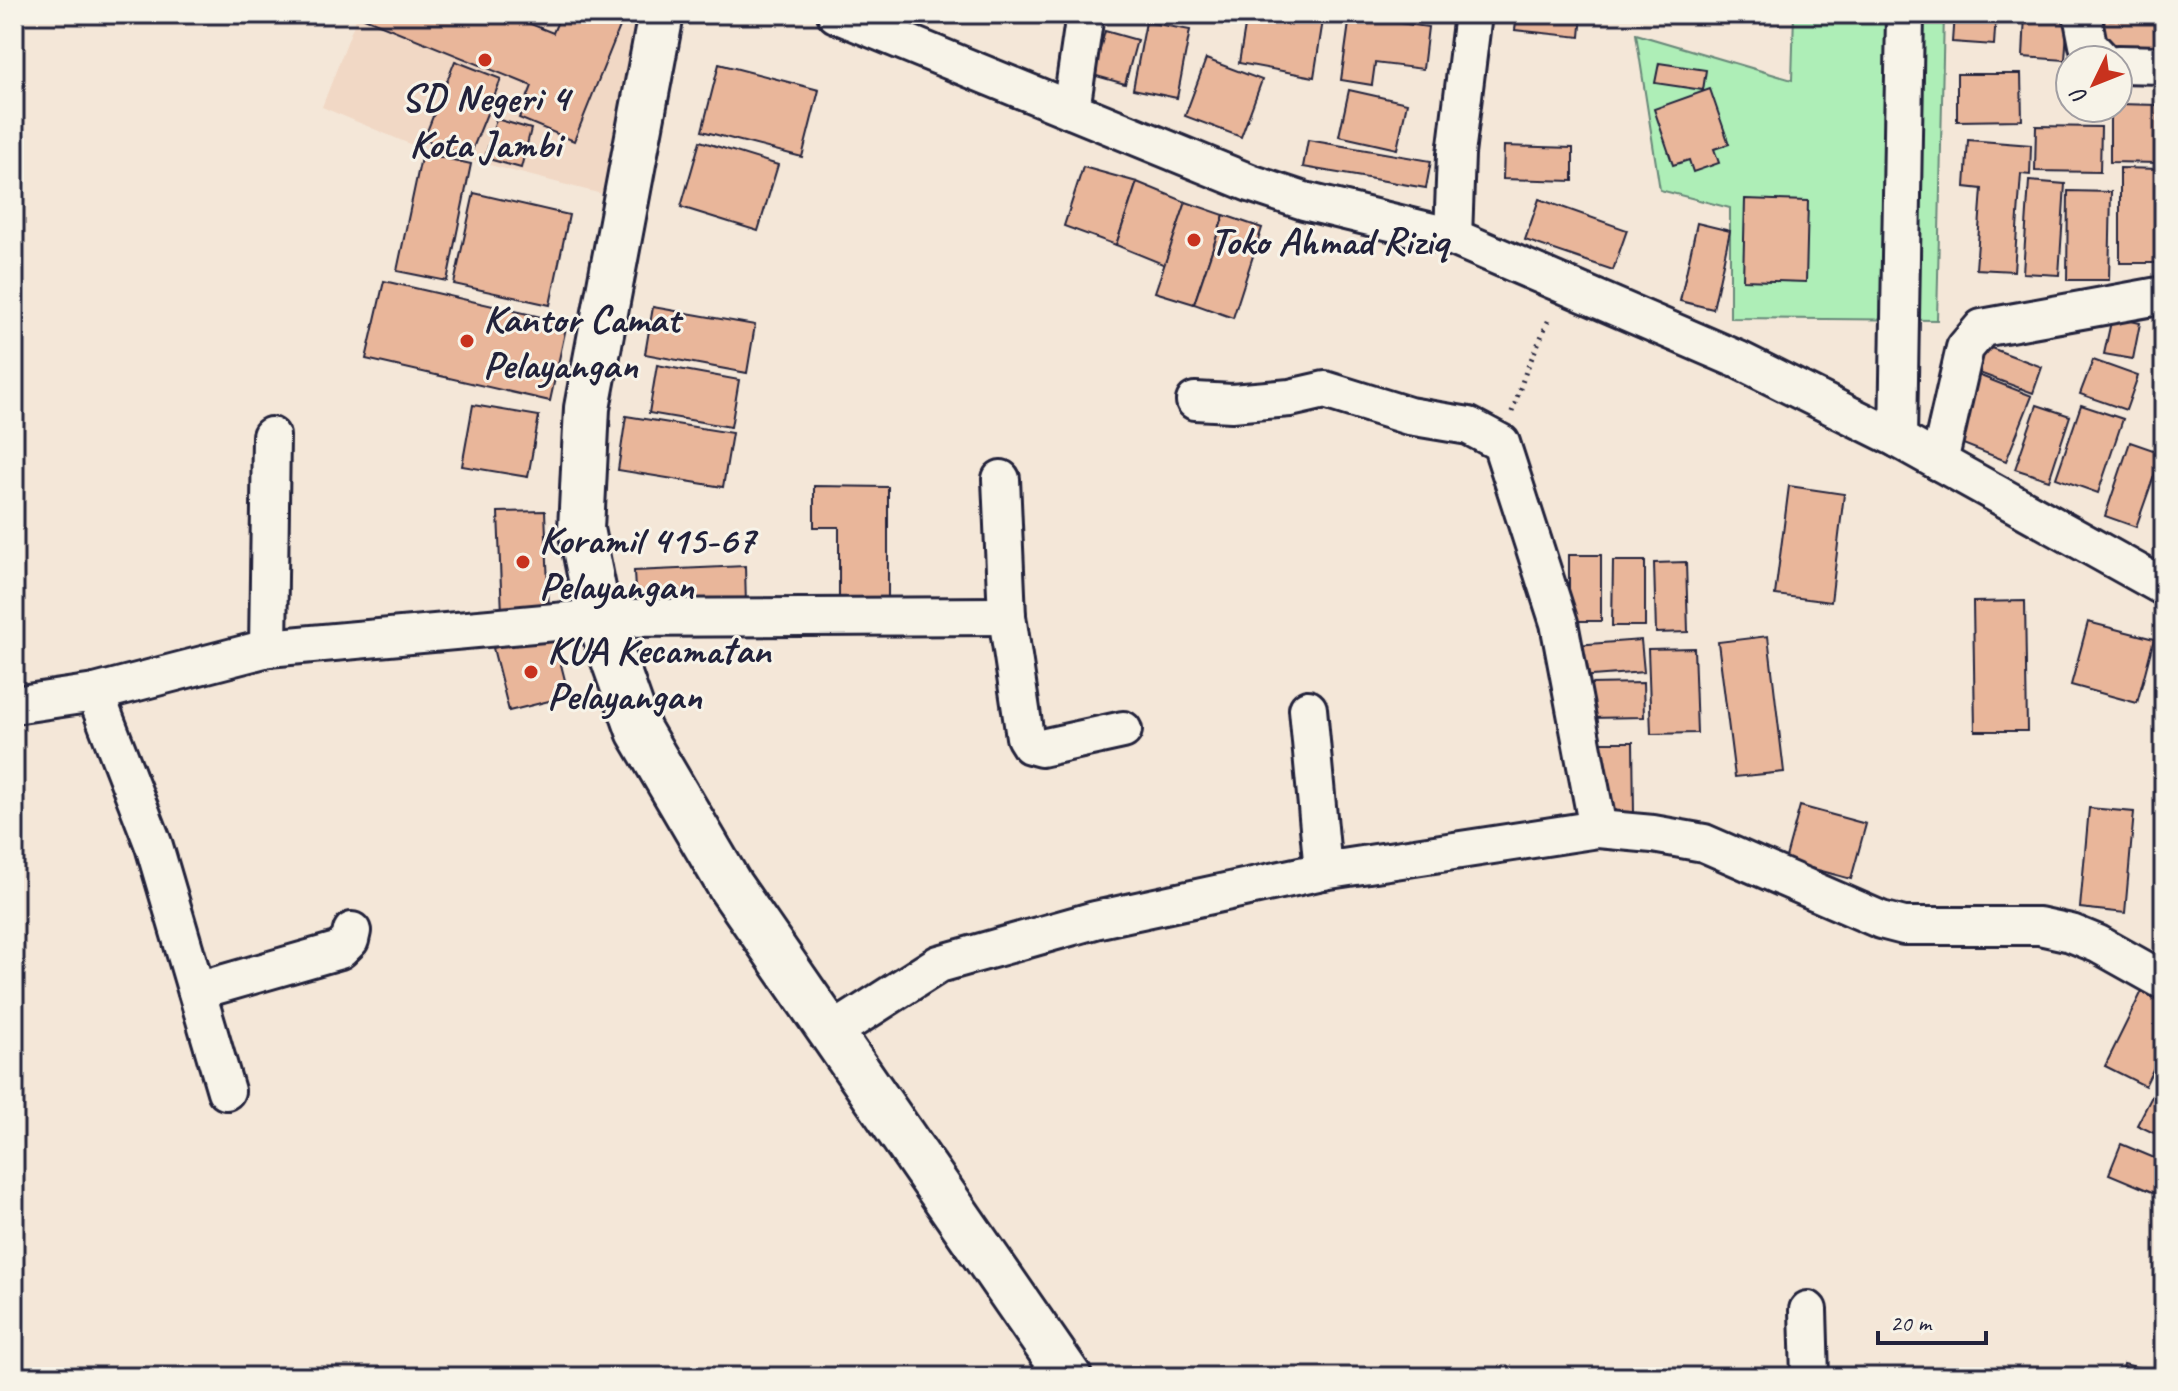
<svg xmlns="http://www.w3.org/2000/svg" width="2178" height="1391" font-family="Caveat,sans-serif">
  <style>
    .built { fill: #f1d8c5 }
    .green { fill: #aeeeb7; stroke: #688879; stroke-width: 2 }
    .building { fill: #e9b69a; stroke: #22223b; stroke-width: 2 }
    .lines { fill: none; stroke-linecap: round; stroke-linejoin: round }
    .minor-casing { stroke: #22223b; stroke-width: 42 }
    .major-casing { stroke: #22223b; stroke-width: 50 }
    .path { stroke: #22223b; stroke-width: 5; stroke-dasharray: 2 6; stroke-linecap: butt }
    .minor { stroke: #f7f3e8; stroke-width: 36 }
    .major { stroke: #f7f3e8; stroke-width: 44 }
    .poi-dot { fill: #c8321e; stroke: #f7f3e8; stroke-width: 3 }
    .labels { text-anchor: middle; stroke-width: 6; stroke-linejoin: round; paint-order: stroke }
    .poi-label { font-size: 40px; font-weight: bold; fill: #22223b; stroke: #f7f3e8; text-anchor: start }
  </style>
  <rect width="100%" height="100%" fill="#f4e7d8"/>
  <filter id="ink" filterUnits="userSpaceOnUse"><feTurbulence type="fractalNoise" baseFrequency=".0125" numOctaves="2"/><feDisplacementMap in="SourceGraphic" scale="16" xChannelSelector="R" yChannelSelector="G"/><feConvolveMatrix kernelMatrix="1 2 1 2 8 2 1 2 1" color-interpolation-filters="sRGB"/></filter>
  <g filter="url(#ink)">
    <path class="built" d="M 358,14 L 639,14 L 602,194 L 412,145 L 322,107 Z"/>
    <path class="green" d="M 1794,14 L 1944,14 L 1937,320 L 1730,318 L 1730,208 L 1660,190 L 1636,34 L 1792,80 Z"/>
    <g class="building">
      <path d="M 366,14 L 506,14 L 553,33 L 561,14 L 625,14 L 574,141 L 519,118 L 532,86 L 364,18 Z"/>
      <path d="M 1105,14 L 1137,14 L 1137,21 L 1105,18 Z"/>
      <path d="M 1247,14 L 1324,14 L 1314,77 L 1239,63 Z"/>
      <path d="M 1401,14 L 1451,14 L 1449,22 Z"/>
      <path d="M 1517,14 L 1582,14 L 1580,37 L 1515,30 Z"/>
      <path d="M 1844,14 L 1883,14 L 1868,19 L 1855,18 Z"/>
      <path d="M 1954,14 L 1996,14 L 1994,45 L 1952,42 Z"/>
      <path d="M 2025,14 L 2068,14 L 2065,60 L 2023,57 Z"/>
      <path d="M 1350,16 L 1428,27 L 1423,69 L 1375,63 L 1372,85 L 1341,80 Z"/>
      <path d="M 2154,18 L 2156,52 L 2100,54 L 2098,20 Z"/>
      <path d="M 1146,22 L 1190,30 L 1177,98 L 1133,89 Z"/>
      <path d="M 1105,31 L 1137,40 L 1125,84 L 1093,75 Z"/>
      <path d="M 1206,59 L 1262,80 L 1241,137 L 1185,116 Z"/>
      <path d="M 455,61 L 501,79 L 469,158 L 424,139 Z"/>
      <path d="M 1659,63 L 1706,70 L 1703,90 L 1655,83 Z"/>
      <path d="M 719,64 L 819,90 L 802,157 L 702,131 Z"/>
      <path d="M 1957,74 L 2021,74 L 2022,120 L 1957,121 Z"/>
      <path d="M 1710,89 L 1729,144 L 1714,149 L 1719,163 L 1693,172 L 1689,160 L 1673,165 L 1654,109 Z"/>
      <path d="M 1349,90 L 1407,103 L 1397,149 L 1339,136 Z"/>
      <path d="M 2118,104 L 2158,105 L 2158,163 L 2110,162 L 2110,108 L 2118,108 Z"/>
      <path d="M 496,119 L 531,129 L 521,168 L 485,158 Z"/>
      <path d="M 2036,126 L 2101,127 L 2100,172 L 2035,171 Z"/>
      <path d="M 1308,140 L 1431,161 L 1426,188 L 1303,167 Z"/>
      <path d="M 1968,140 L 2031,145 L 2030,175 L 2021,174 L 2014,271 L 1976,269 L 1982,189 L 1965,187 Z"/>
      <path d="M 700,141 L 778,165 L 758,231 L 681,207 Z"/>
      <path d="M 1504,146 L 1573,148 L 1573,181 L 1503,179 Z"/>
      <path d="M 422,153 L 471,164 L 447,281 L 397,271 Z"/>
      <path d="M 1083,167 L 1137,182 L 1116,245 L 1064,226 Z"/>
      <path d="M 2120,168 L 2161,169 L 2160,263 L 2120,263 Z"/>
      <path d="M 2029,181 L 2065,184 L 2059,275 L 2023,273 Z"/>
      <path d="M 1137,182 L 1186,202 L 1165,265 L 1116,245 Z"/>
      <path d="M 2068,191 L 2111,192 L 2109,280 L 2067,280 Z"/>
      <path d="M 474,193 L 569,215 L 550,305 L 454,284 Z"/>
      <path d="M 1539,199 L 1627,230 L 1613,270 L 1525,240 Z"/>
      <path d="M 1745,199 L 1808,201 L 1806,282 L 1743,280 Z"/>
      <path d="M 1186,202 L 1224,215 L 1194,304 L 1155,292 Z"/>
      <path d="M 1224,215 L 1262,228 L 1233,318 L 1194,304 Z"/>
      <path d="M 1697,223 L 1730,231 L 1713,309 L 1680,301 Z"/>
      <path d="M 384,281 L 567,323 L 550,401 L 366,359 Z"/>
      <path d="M 653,307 L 755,325 L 747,373 L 645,354 Z"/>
      <path d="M 2112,317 L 2140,323 L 2133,359 L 2104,354 Z"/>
      <path d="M 1983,345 L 2042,367 L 2033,393 L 1974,371 Z"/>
      <path d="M 2093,360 L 2138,376 L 2126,410 L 2080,394 Z"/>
      <path d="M 657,365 L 739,380 L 731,427 L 649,413 Z"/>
      <path d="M 1973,373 L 2032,396 L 2006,461 L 1948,438 Z"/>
      <path d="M 473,405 L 539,416 L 528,477 L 462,466 Z"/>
      <path d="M 2037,405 L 2070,416 L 2049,480 L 2015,469 Z"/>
      <path d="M 2081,405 L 2123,419 L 2098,493 L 2056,478 Z"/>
      <path d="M 626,416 L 732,433 L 723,487 L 618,470 Z"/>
      <path d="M 2130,442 L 2162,453 L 2136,527 L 2105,516 Z"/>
      <path d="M 814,486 L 888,487 L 888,599 L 839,599 L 839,527 L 814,527 Z"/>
      <path d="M 1789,486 L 1844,494 L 1831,602 L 1775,595 Z"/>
      <path d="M 545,511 L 549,612 L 502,614 L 498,512 Z"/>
      <rect x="1569" y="555" width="32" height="66"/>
      <path d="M 1613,561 L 1645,561 L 1645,626 L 1612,626 Z"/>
      <path d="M 1686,562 L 1688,632 L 1656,633 L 1654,563 Z"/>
      <path d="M 745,566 L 746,606 L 636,611 L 634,571 Z"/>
      <path d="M 2025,601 L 2027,731 L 1975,731 L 1973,602 Z"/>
      <path d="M 2088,622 L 2154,639 L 2137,703 L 2071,685 Z"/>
      <path d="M 553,633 L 569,696 L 509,711 L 493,648 Z"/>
      <path d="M 1768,636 L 1784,772 L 1735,777 L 1718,642 Z"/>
      <path d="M 1641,640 L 1644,672 L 1579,677 L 1576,645 Z"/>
      <path d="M 1694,648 L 1697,733 L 1651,734 L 1648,649 Z"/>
      <path d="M 1643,683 L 1644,717 L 1590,718 L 1589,684 Z"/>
      <path d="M 1600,742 L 1633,742 L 1634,813 L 1601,812 Z"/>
      <path d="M 1800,806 L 1866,824 L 1851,879 L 1785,861 Z"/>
      <path d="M 2089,808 L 2134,812 L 2125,913 L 2080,908 Z"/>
      <path d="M 2144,987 L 2164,997 L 2164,1047 L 2145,1086 L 2105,1066 Z"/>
      <path d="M 2162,1077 L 2164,1078 L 2164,1138 L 2137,1125 Z"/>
      <path d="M 2121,1144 L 2164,1162 L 2164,1197 L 2109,1174 Z"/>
      <path d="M 2124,1364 L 2164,1374 L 2164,1377 L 2121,1377 Z"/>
    </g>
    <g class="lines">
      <defs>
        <g id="minor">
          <path d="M 836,14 L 1250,183 L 1304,201 L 1453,237 L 1739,360 L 1898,439 L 2164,587"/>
          <path d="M 2082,14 L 2088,45 L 2102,60"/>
          <path d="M 2118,64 L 2164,65"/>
          <path d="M 1071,110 L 1085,14"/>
          <path d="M 1453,237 L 1456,154 L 1473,14"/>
          <path d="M 1195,401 L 1232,403 L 1290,398 L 1325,390 L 1409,416 L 1469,426 L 1501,443 L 1559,623 L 1598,829"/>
          <path d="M 1898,439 L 1905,14"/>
          <path d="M 1939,462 L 1965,348 L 1982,328 L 2164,295"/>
          <path d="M 1001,479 L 1007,616 L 1025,737 L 1030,745 L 1041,748 L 1123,730"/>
          <path d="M 268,648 L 271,436"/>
          <path d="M 95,693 L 154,846 L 226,1091"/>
          <path d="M 14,705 L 95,693 L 268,648 L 599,618 L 1007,616"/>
          <path d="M 1308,709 L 1323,871"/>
          <path d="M 197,991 L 340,950 L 350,940 L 352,931"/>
          <path d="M 831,1033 L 939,964 L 1095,920 L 1323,871 L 1598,829 L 1653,834 L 1704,843 L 1881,920 L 1904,926 L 2039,926 L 2071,933 L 2098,944 L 2164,981"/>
          <path d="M 1808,1310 L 1810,1377"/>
        </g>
        <path id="major" d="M 661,14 L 587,408 L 581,529 L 599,618 L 639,731 L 730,886 L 1069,1377"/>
      </defs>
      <use href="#minor" class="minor-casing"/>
      <use href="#major" class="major-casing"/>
      <path class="path" d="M 1512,412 L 1526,371 L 1550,317"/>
      <use href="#minor" class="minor"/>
      <use href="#major" class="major"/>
    </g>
  </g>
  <g class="poi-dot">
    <circle cx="485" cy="60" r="8"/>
    <circle cx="1194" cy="240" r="8"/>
    <circle cx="467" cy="341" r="8"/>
    <circle cx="523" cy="562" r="8"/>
    <circle cx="531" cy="672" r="8"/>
  </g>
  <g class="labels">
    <g class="poi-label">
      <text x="485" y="111" text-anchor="middle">SD Negeri 4<tspan x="485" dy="46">Kota Jambi</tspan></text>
      <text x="1210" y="254">Toko Ahmad Riziq</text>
      <text x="483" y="332">Kantor Camat<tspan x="483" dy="46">Pelayangan</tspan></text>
      <text x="539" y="553">Koramil 415-67<tspan x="539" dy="46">Pelayangan</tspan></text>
      <text x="547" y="663">KUA Kecamatan<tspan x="547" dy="46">Pelayangan</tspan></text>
    </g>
  </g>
  <rect width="2178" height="1391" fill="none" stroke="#f7f3e8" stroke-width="48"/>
  <rect x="24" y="24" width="2130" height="1343" fill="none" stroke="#22223b" stroke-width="3" filter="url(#ink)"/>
  <g transform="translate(2094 84) rotate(227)"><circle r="38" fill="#f7f3e8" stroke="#a29fa3" stroke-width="2"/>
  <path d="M0-6L14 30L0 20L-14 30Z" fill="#c8321e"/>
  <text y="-12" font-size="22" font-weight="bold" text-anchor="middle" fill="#22223b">U</text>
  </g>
  <path d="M1878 1331v12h108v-12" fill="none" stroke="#22223b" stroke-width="4"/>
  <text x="1890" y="1331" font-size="24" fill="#22223b" stroke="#f7f3e8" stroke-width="6" paint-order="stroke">20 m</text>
</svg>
